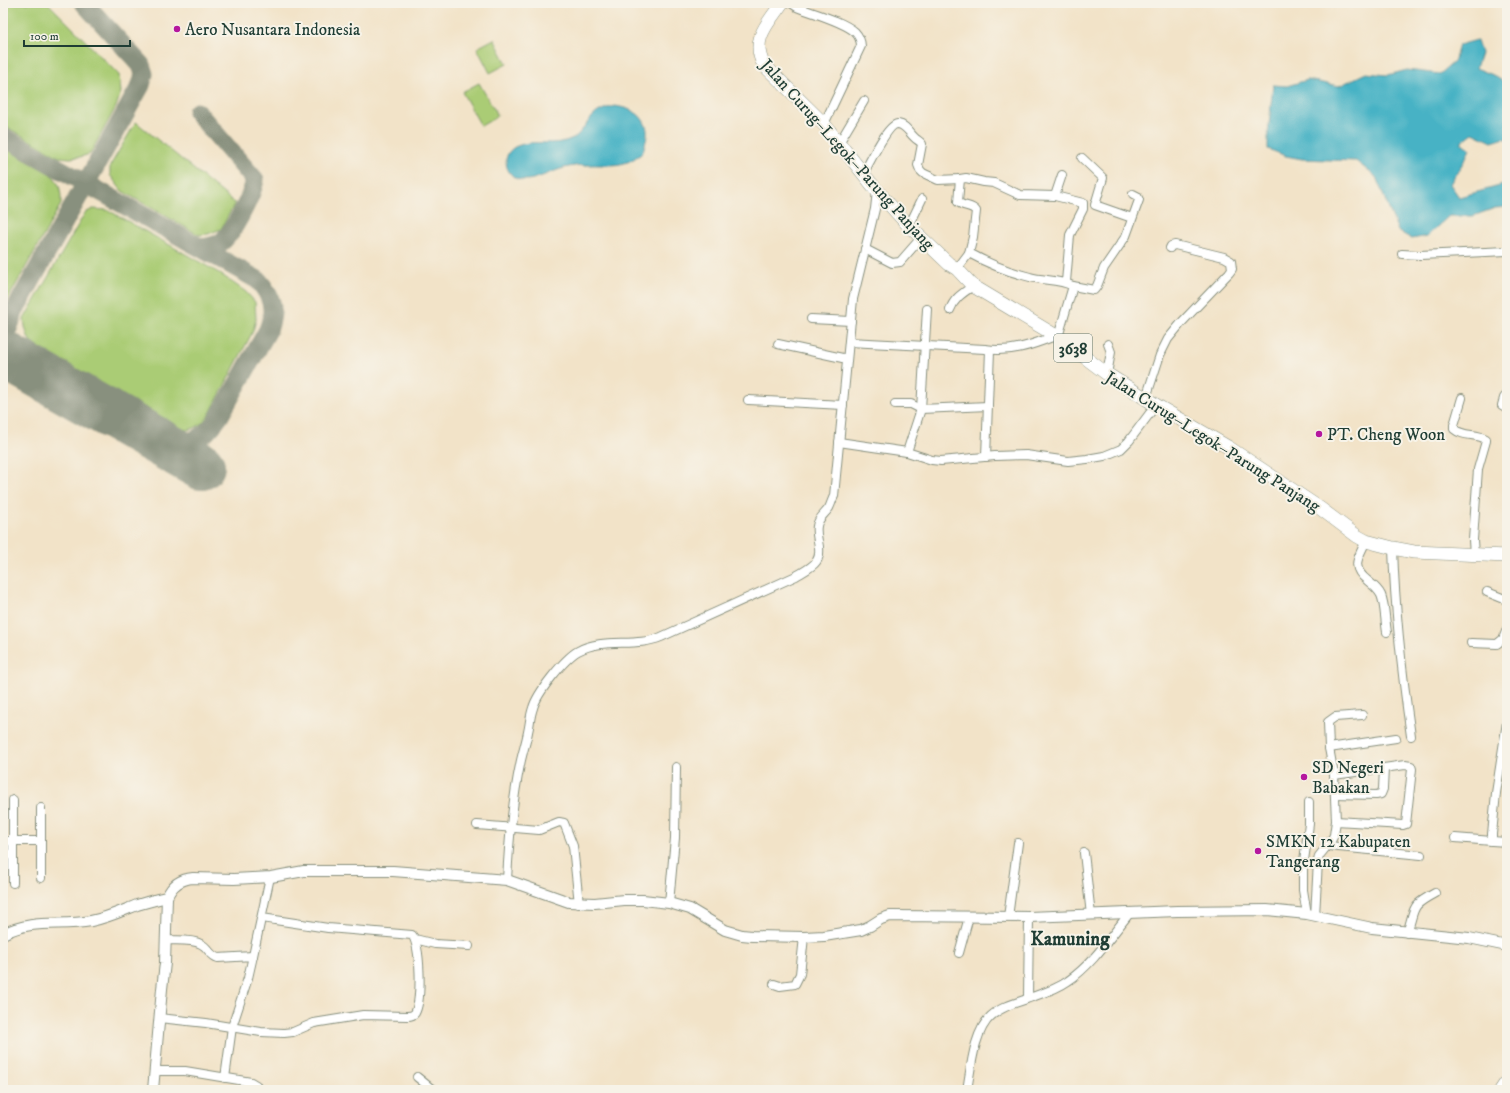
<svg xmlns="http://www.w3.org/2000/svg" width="1510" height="1093" font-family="'IM FELL DW Pica',serif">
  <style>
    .green { fill: #aacc75; stroke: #648454 }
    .water { fill: #47b2c5; stroke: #33787c }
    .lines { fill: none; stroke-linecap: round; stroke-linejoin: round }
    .taxiway { stroke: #88907e; stroke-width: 19 }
    .runway { stroke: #88907e; stroke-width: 48 }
    .minor-casing { stroke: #88907e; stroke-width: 10 }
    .tertiary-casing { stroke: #88907e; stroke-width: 12 }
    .primary-casing { stroke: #88907e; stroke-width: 14 }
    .minor { stroke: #fff; stroke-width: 8 }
    .tertiary { stroke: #fff; stroke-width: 10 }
    .primary { stroke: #fff; stroke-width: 13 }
    .poi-dot { fill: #b5179e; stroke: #f7f3e8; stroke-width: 1.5 }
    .labels { text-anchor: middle; stroke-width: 4; stroke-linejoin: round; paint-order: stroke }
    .shield { fill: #f7f3e8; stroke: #60746a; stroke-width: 1 }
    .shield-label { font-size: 16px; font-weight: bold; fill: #1f3d34 }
    .poi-label { font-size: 17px; fill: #1f3d34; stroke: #f7f3e8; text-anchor: start }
    .street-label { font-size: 17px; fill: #1f3d34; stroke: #f7f3e8 }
    .quarter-label { font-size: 19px; font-weight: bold; fill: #1f3d34; stroke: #f7f3e8 }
  </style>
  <rect width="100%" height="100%" fill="#f7f3e8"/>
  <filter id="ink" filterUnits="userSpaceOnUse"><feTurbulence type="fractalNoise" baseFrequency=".025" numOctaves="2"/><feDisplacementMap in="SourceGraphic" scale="8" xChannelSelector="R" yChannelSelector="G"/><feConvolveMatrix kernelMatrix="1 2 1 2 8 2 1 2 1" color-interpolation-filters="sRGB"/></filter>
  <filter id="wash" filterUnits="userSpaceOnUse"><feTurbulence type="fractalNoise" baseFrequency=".012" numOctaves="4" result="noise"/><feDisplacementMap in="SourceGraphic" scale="16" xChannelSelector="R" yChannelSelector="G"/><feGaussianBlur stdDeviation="0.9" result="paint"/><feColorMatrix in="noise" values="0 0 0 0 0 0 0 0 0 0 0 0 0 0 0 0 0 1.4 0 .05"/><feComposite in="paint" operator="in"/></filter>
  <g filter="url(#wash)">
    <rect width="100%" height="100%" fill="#f2e3c8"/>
    <g class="green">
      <path d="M 3,3 L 48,3 L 119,75 L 121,92 L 116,107 L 90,154 L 80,157 L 70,158 L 59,157 L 3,125 Z"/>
      <path d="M 494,39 L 507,64 L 490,73 L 477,48 Z"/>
      <path d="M 479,83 L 498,116 L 481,126 L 462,92 Z"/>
      <path d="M 136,122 L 235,203 L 221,229 L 208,234 L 199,235 L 122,191 L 110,175 L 110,166 Z"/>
      <path d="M 3,147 C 16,154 48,168 56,180 C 61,187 61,196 61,204 L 3,308 Z"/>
      <path d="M 93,209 L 107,210 L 115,214 L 219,273 L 246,292 L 255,302 L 256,319 L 253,331 L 208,417 C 201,425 194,430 184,430 L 32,344 C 27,336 25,329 24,319 L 85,213 Z"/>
    </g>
    <g class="water">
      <path d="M 1477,40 L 1481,53 L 1476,68 L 1493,75 L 1507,84 L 1507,140 L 1505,138 L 1492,142 L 1473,133 L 1461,142 L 1470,149 C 1465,162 1456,172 1450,184 L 1459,197 L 1507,184 L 1507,207 L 1495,208 L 1473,216 L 1449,216 L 1427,236 L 1412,239 L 1398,231 L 1376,177 L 1356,161 L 1302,159 L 1286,156 L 1268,149 L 1268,135 L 1273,85 L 1287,86 L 1307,80 L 1339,86 L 1366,73 L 1388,75 L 1407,70 L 1440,74 L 1454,62 L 1459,45 Z"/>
      <path d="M 615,106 C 628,108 641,112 646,126 C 648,131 647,139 645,144 C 644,146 644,151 642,153 C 641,155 637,156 635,158 C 621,168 604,164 588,165 C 580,165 572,166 564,168 C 552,171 535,181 523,180 C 505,179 499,153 517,146 C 535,138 554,148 573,138 C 577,137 579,133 582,130 C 593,115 596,110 615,106 Z"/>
    </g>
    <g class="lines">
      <g class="taxiway">
        <path d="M 197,112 L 255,180 C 252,195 233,234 220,243 C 214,246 208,247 202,248"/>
        <path d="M 3,137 L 258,280 C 272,296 276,309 268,330 L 219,417 C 214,424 209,430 202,436 C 183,449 155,439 137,430"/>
        <path d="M 13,316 C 3,340 0,347 21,364"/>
        <path d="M 3,327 L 17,306 L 141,85 L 144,74 L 141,65 L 84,3"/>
      </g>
      <path class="runway" d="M 3,354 L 201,466"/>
    </g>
  </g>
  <g filter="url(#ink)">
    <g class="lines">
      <defs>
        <g id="minor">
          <path d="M 791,3 L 797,7 C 812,13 843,21 855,32 C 858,35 861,41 861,46 L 824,124"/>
          <path d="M 839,143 L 864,101"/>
          <path d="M 1082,158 L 1103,178 L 1095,205 L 1132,218"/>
          <path d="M 864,172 C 869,164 888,123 898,124 C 906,125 909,133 915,138 C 917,140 920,141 922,144 L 918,165 L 920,170 L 923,173 L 938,180 L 960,179"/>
          <path d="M 1055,196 L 1062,175"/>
          <path d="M 909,226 L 922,199"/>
          <path d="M 865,249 L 892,263 L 900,262 L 921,238"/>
          <path d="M 1402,254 L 1420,255 L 1507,251"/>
          <path d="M 957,269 L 969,253"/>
          <path d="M 1073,286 L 1094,290 L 1097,286 L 1104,268 L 1126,236 L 1139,200 L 1137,196 L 1133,194"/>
          <path d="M 950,310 C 954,298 963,293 973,286"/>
          <path d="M 811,319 L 851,321"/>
          <path d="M 1058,337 L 1073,286 C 1059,279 1044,281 1030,277 C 1009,272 989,264 969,253 L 973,237 L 976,211 C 972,205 963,207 958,202 L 960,179 L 966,178 L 984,182 L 994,183 L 1020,195 L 1055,196 L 1083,203 L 1083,209 L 1070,235 L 1066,282"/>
          <path d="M 849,342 L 985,349 C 1010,353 1032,345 1055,336"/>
          <path d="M 778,344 L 847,359"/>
          <path d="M 1107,374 L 1111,352 L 1108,344"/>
          <path d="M 1507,394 L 1504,398 L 1502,405 L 1507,408"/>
          <path d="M 1146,398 L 1160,355 L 1168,339 L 1182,322 L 1229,273 L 1232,269 L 1231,261 L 1224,257 L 1175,245 L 1171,246 L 1170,248"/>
          <path d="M 1462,398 L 1454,425 L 1454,429 C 1463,437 1476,433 1486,439 L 1486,441 L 1478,469 L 1473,540 L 1474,555"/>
          <path d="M 748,400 L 843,405"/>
          <path d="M 895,404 L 911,404 L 921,409 L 988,406"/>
          <path d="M 839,442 L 907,452 L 932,460 L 941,461 L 995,456 L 1026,455 L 1068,461 L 1087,459 L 1104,456 L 1121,449 L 1129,441 L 1156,405"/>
          <path d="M 907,452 L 921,409 L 927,309"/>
          <path d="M 986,457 L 990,350"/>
          <path d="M 1366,541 C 1358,558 1350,567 1368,581 C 1373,585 1378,589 1381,595 C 1385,604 1385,621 1387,632"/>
          <path d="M 1393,548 C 1395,611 1402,674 1411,736"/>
          <path d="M 1487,592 L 1507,600"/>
          <path d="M 1471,643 L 1497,644 L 1503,639 L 1507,629"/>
          <path d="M 1507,722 L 1496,793 L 1492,834 L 1492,841 L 1507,842"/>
          <path d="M 1329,748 L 1396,738"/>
          <path d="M 1334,775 L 1405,765 L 1411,766 L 1412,769 L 1406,824 L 1403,825 L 1336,821"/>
          <path d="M 1335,794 L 1376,795 L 1381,794 L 1383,789 L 1384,768"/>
          <path d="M 477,825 L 539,830 L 559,822 L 564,823 L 573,846 L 579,904"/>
          <path d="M 1455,838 L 1492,841"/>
          <path d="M 3,841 L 41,841"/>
          <path d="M 1328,846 L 1421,855"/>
          <path d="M 1084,853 L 1091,915"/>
          <path d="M 41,878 L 41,808"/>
          <path d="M 507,880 C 509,841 512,803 520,765 C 522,754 526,743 528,732 C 530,724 530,716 533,708 C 537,693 564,659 578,651 C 603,637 635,648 661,637 L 796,576 C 813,566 823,563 818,541 C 817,536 816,531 817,526 C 818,518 825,514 829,508 C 831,504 832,500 834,496 L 853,299 L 875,209 L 877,191"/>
          <path d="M 13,883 L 13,800"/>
          <path d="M 669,903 L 675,838 L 676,767"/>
          <path d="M 1307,914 L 1303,890 L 1303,868 L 1309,824 L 1309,802"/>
          <path d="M 1315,916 L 1318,861 L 1319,856 L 1331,841 L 1334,835 L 1336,821 L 1334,775 L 1329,748 L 1328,722 L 1335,717 L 1362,715"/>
          <path d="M 1008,917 L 1018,843"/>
          <path d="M 1407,933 C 1416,907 1409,907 1435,893"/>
          <path d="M 415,939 L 435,944 L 469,946"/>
          <path d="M 166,940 C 176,941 192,939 201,944 C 208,947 210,956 218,958 L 253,956 L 248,978 L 232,1027 L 225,1078"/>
          <path d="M 959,953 L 969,917"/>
          <path d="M 253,956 L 270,877"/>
          <path d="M 774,984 L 780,986 L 795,984 L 800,974 L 804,937"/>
          <path d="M 1028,998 L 1029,917"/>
          <path d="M 159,1018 L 206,1023 L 261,1032 L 284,1033 L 293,1032 L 314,1023 L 363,1015 L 407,1016 C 410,1016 413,1016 415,1013 C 422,1001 421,945 412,935 L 328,928 L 262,918"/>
          <path d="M 155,1071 L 185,1071 L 251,1082 L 256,1085 L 258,1090"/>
          <path d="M 417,1077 L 433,1090"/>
          <path d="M 967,1090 C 971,1068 974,1031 991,1016 C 1000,1008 1012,1004 1024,1000 C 1039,994 1054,991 1068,981 C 1093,964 1110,937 1129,914"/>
        </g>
        <g id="tertiary">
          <path d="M 3,934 C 34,918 59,927 91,921 C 107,918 122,911 137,905 C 147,902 157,899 167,897"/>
          <path d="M 153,1090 L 162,989 L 165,963 L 167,897 C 172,885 180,879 193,878 L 234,879 L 271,877 L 304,871 L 393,871 L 507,880 L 569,902 L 595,903 L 624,900 L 643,900 L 669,903 L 690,909 L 725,930 L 742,935 L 752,936 L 804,937 L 824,936 L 861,930 L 870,926 L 881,919 L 890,916 L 1029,917 L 1177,911 L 1267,910 L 1307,914 L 1372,928 L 1469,938 L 1507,946"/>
        </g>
        <g id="primary">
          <path d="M 782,3 C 768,23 750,40 764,65 L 824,124 L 877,191 L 909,226 L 949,264 L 957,269 L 973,286 L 1058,337 L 1107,374 L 1156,405 L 1228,447 L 1321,509 L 1357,536 L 1366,541 L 1393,548 L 1414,552 L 1507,556"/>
          <path d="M 1501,1090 L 1507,1081"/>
        </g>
      </defs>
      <use href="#minor" class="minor-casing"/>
      <use href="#tertiary" class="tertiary-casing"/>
      <use href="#primary" class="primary-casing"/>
      <use href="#minor" class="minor"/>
      <use href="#tertiary" class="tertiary"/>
      <use href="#primary" class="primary"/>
    </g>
  </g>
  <g class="poi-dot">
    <circle cx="177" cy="29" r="4"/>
    <circle cx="1319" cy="434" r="4"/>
    <circle cx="1304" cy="777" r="4"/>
    <circle cx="1258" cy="851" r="4"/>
  </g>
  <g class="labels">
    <rect class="shield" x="1054" y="334" width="38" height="28" rx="3"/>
    <g class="shield-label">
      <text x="1073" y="354">3638</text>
    </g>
    <g class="poi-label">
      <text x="185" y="35">Aero Nusantara Indonesia</text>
      <text x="1327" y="440">PT. Cheng Woon</text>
      <text x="1312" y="773">SD Negeri<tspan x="1312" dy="20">Babakan</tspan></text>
      <text x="1266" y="847">SMKN 12 Kabupaten<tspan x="1266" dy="20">Tangerang</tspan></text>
    </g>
    <g class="street-label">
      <text transform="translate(848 154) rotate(48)" y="6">Jalan Curug–Legok–Parung Panjang</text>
      <text transform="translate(1213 441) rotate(32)" y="6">Jalan Curug–Legok–Parung Panjang</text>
    </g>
    <g class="quarter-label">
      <text x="1070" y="945">Kamuning</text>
    </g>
  </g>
  <rect width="1510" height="1093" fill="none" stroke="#f7f3e8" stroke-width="16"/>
  <path d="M24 40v6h106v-6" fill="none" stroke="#1f3d34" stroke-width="2"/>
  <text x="30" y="40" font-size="12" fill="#1f3d34" stroke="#f7f3e8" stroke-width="3" paint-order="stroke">100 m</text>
</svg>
